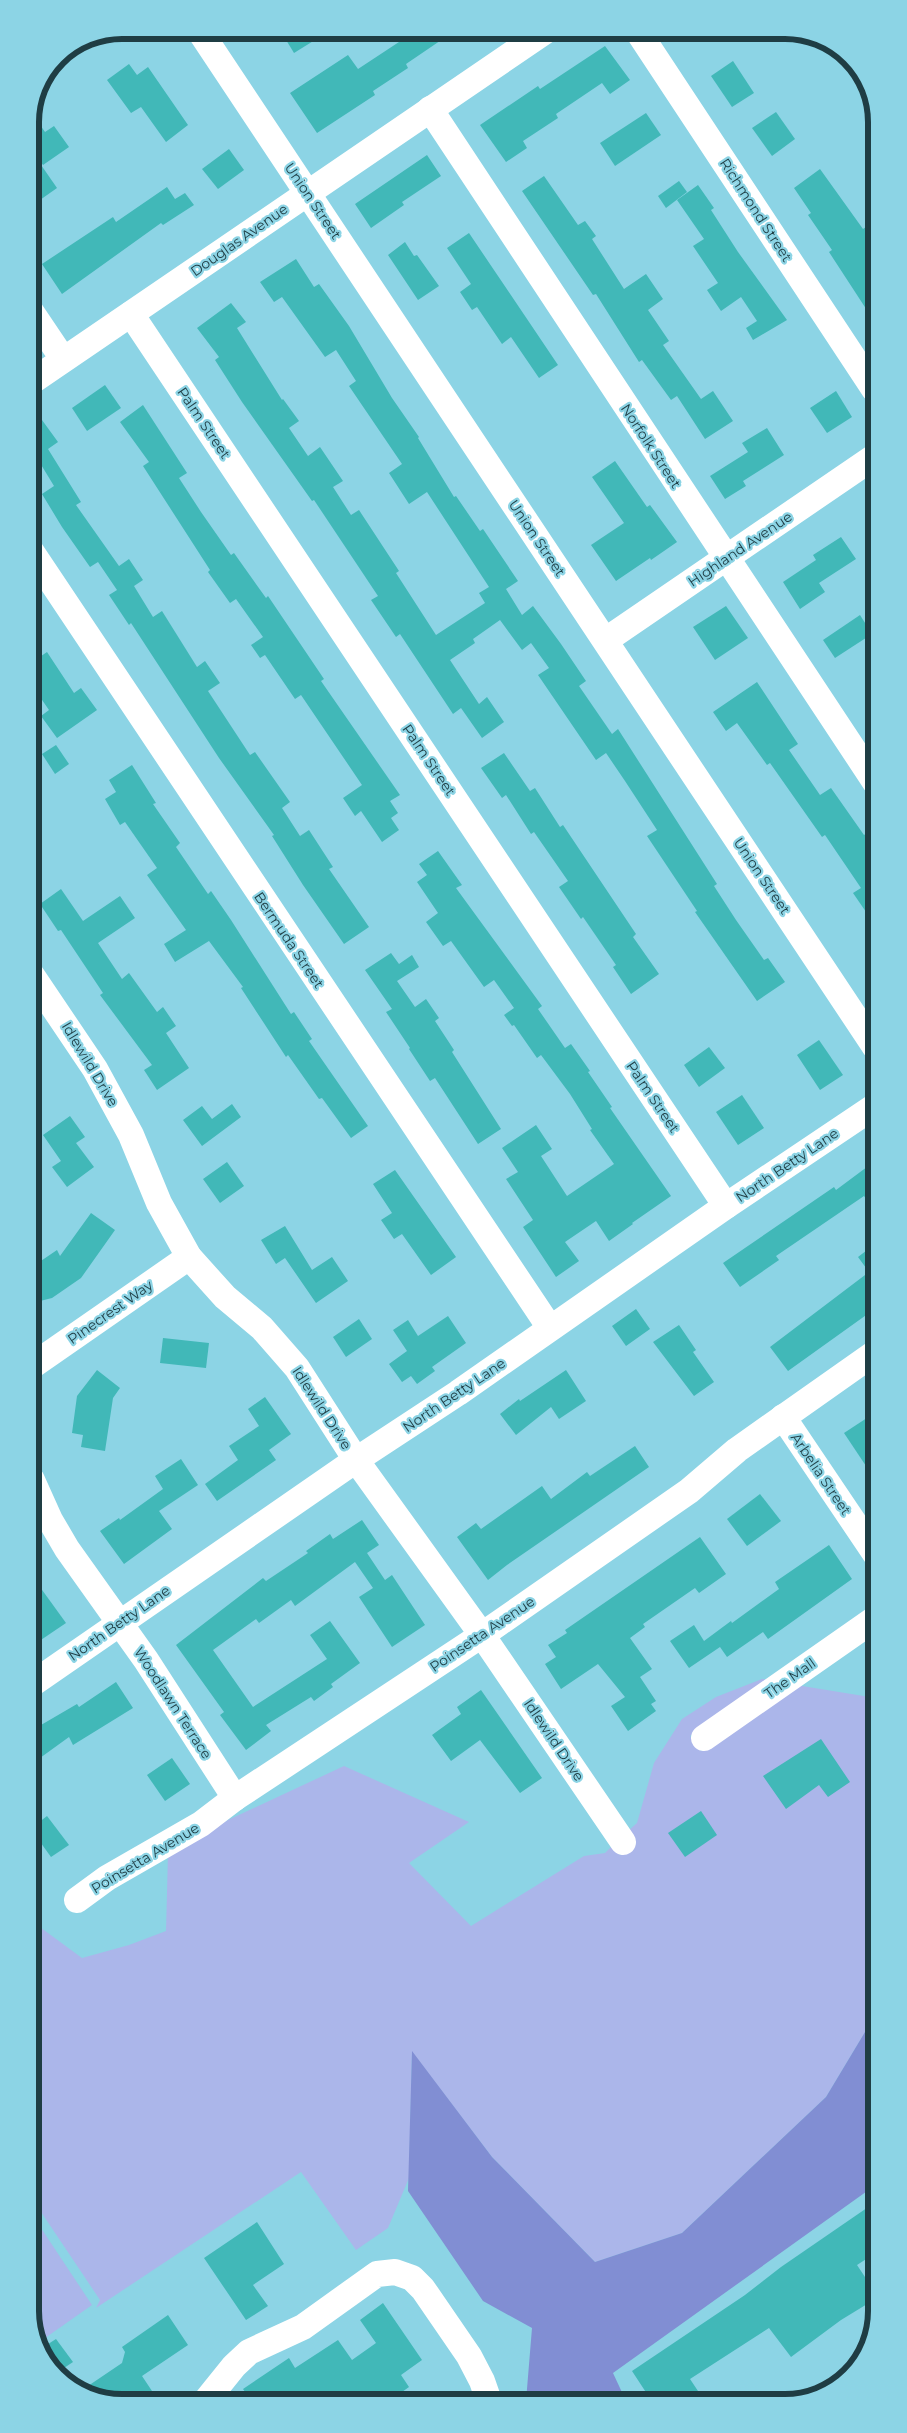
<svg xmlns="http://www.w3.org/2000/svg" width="907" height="2433" font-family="Montserrat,sans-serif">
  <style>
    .green { fill: #abb6ea }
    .forest { fill: #818ed3 }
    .building { fill: #41b8b8 }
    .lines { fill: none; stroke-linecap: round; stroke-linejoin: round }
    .path { stroke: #649ca9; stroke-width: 3; stroke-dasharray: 2.5 4; stroke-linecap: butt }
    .minor { stroke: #fff; stroke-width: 26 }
    .labels { text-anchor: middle; stroke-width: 4.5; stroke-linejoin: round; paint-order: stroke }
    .street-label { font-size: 14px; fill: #1f3d44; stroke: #8cd4e5 }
    .rim { fill: none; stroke: #1f3d44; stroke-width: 6 }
  </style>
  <rect width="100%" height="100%" fill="#8cd4e5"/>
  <g class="green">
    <path d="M 762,1679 L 771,1680 L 690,1736 L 701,1751 L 796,1685 L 876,1698 L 877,2012 L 826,2097 L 682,2233 L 595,2262 L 492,2157 L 412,2052 L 409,2178 L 388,2228 L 356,2250 L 301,2172 L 96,2308 L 100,2300 L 33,2200 L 33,1922 L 82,1958 L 129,1945 L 166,1931 L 168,1854 L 228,1820 L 344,1766 L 469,1822 L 409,1863 L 471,1926 L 584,1856 L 605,1853 L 613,1845 L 620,1855 L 636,1844 L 628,1831 L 637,1823 L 654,1763 L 682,1719 L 716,1697 Z"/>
    <path d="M 33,2216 L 92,2305 L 38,2343 L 33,2335 Z"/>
  </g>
  <path class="forest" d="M 877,2012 L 877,2184 L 613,2373 L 626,2401 L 526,2401 L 532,2328 L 483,2301 L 408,2191 L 412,2051 L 492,2157 L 595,2262 L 682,2233 L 826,2097 Z"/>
  <g class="building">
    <path d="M 280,30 L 331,30 L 294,53 Z"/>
    <path d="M 402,30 L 456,30 L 406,64 L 408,68 L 373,91 L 375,95 L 317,133 L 290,93 L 348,55 L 358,69 L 399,42 L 394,35 Z"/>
    <path d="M 605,46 L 630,80 L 610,94 L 602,83 L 556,114 L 558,118 L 523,141 L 527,148 L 506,162 L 480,125 L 538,86 L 540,89 Z"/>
    <path d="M 733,61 L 754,93 L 732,107 L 711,76 Z"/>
    <path d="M 129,64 L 137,75 L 148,67 L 188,125 L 166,142 L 141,107 L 131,113 L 107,80 Z"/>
    <path d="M 776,112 L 795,139 L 772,156 L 752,128 Z"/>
    <path d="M 32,113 L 45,132 L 54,126 L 69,147 L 43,165 L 30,147 Z"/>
    <path d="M 646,113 L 661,135 L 615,166 L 600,143 Z"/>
    <path d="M 229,149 L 244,170 L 218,189 L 202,169 Z"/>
    <path d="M 427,155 L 441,176 L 402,202 L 404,205 L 371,228 L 355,204 Z"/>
    <path d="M 39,162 L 57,188 L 30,207 L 30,169 Z"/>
    <path d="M 820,169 L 863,229 L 866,227 L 874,239 L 874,321 L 829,252 L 832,250 L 808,215 L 811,213 L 794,188 Z"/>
    <path d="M 544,176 L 578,225 L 585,221 L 596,236 L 592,239 L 624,289 L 646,274 L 663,299 L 648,310 L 669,341 L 663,345 L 701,399 L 713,391 L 733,421 L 705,439 L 677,396 L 671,400 L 642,360 L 639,362 L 596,294 L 593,295 L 522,191 Z"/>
    <path d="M 679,181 L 687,192 L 666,208 L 658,196 Z"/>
    <path d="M 698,185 L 714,208 L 711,210 L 738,252 L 787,320 L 753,340 L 746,328 L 757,321 L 741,297 L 721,311 L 707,290 L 718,283 L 693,246 L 704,239 L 677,200 Z"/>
    <path d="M 167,187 L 175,199 L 185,193 L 194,205 L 163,225 L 161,223 L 62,294 L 42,264 L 113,217 L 116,222 Z"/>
    <path d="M 469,233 L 558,365 L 539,378 L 511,337 L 502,344 L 477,307 L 472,310 L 460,292 L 471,284 L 447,248 Z"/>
    <path d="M 405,242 L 414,256 L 417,255 L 439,286 L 418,300 L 388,255 Z"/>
    <path d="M 296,259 L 314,287 L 319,284 L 349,326 L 392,398 L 419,437 L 418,438 L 454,497 L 456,496 L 480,531 L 483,529 L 518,581 L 506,589 L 522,615 L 533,606 L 561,644 L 586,681 L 579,686 L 612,734 L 618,729 L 717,884 L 714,886 L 736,920 L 764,960 L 768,958 L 785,982 L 757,1001 L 695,912 L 697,911 L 647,836 L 657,830 L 625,781 L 606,753 L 596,760 L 538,675 L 549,668 L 531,643 L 522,650 L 500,620 L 473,639 L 475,643 L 450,660 L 479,704 L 487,697 L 504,722 L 482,738 L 461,708 L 453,714 L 400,634 L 396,637 L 371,600 L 378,596 L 314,500 L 312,501 L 242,402 L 215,360 L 219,357 L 197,328 L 231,303 L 246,322 L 237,328 L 282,400 L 283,399 L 299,421 L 289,428 L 308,456 L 320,447 L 343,481 L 333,487 L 351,515 L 359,510 L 399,571 L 396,573 L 436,635 L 485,603 L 479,593 L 489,587 L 427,492 L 409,504 L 389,473 L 402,464 L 349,386 L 356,381 L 336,350 L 325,357 L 282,297 L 274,302 L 260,282 Z"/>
    <path d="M 105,385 L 121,408 L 87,431 L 72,408 Z"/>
    <path d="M 836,391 L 852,417 L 827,433 L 810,408 Z"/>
    <path d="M 143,405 L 187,473 L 179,478 L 201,512 L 231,555 L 234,553 L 266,598 L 268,596 L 324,679 L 321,681 L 400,795 L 390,801 L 398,813 L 391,818 L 399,830 L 382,842 L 361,811 L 355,816 L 343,798 L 362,785 L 301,695 L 295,699 L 265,655 L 260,658 L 251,645 L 263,637 L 236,599 L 230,603 L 208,572 L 210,570 L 143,466 L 149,462 L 120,422 Z"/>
    <path d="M 42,420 L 58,442 L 48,449 L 81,502 L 76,505 L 119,566 L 129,559 L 143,580 L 134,586 L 153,617 L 162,611 L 197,667 L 205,661 L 220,683 L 208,691 L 250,755 L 255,752 L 290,802 L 282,808 L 300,836 L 309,830 L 333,867 L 329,869 L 369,927 L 344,944 L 303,885 L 272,836 L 274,835 L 219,758 L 131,623 L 129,625 L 109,595 L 117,590 L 98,562 L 90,567 L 62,527 L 42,494 L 54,486 L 37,458 L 31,462 L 31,428 Z"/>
    <path d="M 767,428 L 784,455 L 743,481 L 746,486 L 725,499 L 710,476 L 748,452 L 742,443 Z"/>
    <path d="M 615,461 L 647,507 L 650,505 L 677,542 L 651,560 L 650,558 L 616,581 L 591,545 L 624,523 L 592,477 Z"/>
    <path d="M 841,537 L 856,559 L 819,583 L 825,592 L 800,609 L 783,582 L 816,560 L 813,555 Z"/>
    <path d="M 726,606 L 748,638 L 715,660 L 693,627 Z"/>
    <path d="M 860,615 L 872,634 L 835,658 L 823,640 Z"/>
    <path d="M 47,652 L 74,693 L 81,688 L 97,710 L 57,738 L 41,716 L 49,710 L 31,684 L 31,663 Z"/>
    <path d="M 757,682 L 798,744 L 789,750 L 820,795 L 831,788 L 864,835 L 867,833 L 875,845 L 875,925 L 853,893 L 861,888 L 825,835 L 822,837 L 770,763 L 767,765 L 737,723 L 726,731 L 713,712 Z"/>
    <path d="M 56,745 L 69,764 L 55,774 L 42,754 Z"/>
    <path d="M 504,753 L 530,791 L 535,788 L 560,827 L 563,825 L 636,934 L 633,937 L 659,974 L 631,994 L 613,967 L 616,965 L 583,917 L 581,919 L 559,887 L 568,881 L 534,832 L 531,834 L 506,795 L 502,798 L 481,768 Z"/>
    <path d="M 132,765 L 156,803 L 153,804 L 180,843 L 176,847 L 208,894 L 211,891 L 231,920 L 291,1014 L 294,1012 L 312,1039 L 309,1041 L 368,1126 L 351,1138 L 322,1098 L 319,1099 L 288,1055 L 286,1057 L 241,988 L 243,987 L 209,941 L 175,962 L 164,944 L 186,930 L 147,875 L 157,868 L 125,822 L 120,825 L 105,799 L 116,792 L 109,780 Z"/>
    <path d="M 438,851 L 462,885 L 456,888 L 542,1006 L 538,1009 L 565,1048 L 571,1044 L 590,1071 L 588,1072 L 612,1107 L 610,1108 L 671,1196 L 632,1223 L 633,1224 L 609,1241 L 596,1221 L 565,1242 L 579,1261 L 556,1277 L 523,1227 L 533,1220 L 506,1179 L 518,1172 L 502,1148 L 536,1125 L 552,1149 L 541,1156 L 567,1196 L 614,1164 L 590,1130 L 592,1129 L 570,1094 L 541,1055 L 537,1058 L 514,1025 L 512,1026 L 504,1015 L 514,1008 L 494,980 L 484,987 L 451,941 L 443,946 L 426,922 L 438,913 L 417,882 L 427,875 L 419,864 Z"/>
    <path d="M 61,889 L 83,921 L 120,896 L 135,918 L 98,943 L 122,979 L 129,973 L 157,1012 L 163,1007 L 176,1026 L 166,1033 L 189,1068 L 157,1090 L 144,1070 L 152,1065 L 100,995 L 103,993 L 61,930 L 58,931 L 40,904 Z"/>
    <path d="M 391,953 L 399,964 L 412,955 L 419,967 L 397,981 L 415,1007 L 426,999 L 439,1018 L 435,1021 L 454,1050 L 452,1052 L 501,1129 L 478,1144 L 435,1078 L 430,1081 L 409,1049 L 410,1048 L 386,1012 L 392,1009 L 365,970 Z"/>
    <path d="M 819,1040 L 843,1075 L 820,1090 L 797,1055 Z"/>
    <path d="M 709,1047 L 725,1068 L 699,1087 L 684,1065 Z"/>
    <path d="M 742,1095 L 764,1128 L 738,1145 L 716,1112 Z"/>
    <path d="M 232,1104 L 241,1117 L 202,1146 L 183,1120 L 202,1106 L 212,1119 Z"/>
    <path d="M 70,1116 L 85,1137 L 76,1143 L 94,1167 L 67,1187 L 52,1167 L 61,1161 L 43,1135 Z"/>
    <path d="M 875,1161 L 875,1211 L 864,1196 L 776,1256 L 779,1260 L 740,1287 L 723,1263 L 834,1187 L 836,1190 Z"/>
    <path d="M 227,1162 L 244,1186 L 220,1203 L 203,1179 Z"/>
    <path d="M 395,1170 L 456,1257 L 431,1275 L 402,1234 L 394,1239 L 381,1220 L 392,1213 L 373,1184 Z"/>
    <path d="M 91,1213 L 115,1230 L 81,1278 L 52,1298 L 32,1303 L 32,1267 L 57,1250 L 60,1256 Z"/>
    <path d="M 285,1226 L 312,1270 L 332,1257 L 348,1281 L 316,1303 L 285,1258 L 276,1264 L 261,1240 Z"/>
    <path d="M 875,1244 L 876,1308 L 788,1371 L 770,1347 L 869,1272 L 858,1257 Z"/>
    <path d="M 636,1309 L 650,1329 L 626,1346 L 612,1326 Z"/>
    <path d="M 448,1316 L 466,1343 L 432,1367 L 435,1371 L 417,1384 L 411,1376 L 402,1382 L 389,1364 L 407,1351 L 393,1330 L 408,1320 L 418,1336 Z"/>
    <path d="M 359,1319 L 372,1339 L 346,1357 L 333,1337 Z"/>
    <path d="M 679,1325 L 696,1350 L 693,1352 L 714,1382 L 694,1396 L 653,1342 Z"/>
    <path d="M 163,1338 L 209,1343 L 206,1368 L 160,1363 Z"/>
    <path d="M 97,1370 L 120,1388 L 113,1398 L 105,1451 L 81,1447 L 83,1435 L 72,1433 L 77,1396 Z"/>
    <path d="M 566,1370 L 586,1401 L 559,1419 L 551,1407 L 516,1435 L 500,1414 L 519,1399 L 520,1401 Z"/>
    <path d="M 265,1397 L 291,1434 L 269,1450 L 276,1460 L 217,1501 L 205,1484 L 238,1460 L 229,1446 L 259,1426 L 248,1409 Z"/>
    <path d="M 876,1412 L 876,1460 L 866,1466 L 844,1433 Z"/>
    <path d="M 635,1446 L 649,1467 L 507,1565 L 488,1580 L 457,1537 L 476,1523 L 481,1529 L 542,1486 L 551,1499 L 587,1472 L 590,1476 Z"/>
    <path d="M 181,1459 L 198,1485 L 159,1511 L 172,1529 L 124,1564 L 100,1531 L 119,1518 L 120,1520 L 163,1489 L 155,1476 Z"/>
    <path d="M 760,1494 L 781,1521 L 747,1546 L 727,1519 Z"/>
    <path d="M 362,1520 L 379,1545 L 367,1553 L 385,1580 L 392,1575 L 425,1625 L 392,1647 L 359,1597 L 373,1588 L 355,1562 L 295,1606 L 291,1600 L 259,1623 L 256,1619 L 213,1650 L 253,1707 L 327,1659 L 310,1635 L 330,1621 L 360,1663 L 331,1684 L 333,1687 L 314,1701 L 311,1697 L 266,1725 L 271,1731 L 246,1750 L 220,1715 L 224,1712 L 176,1645 L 263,1578 L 266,1581 L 308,1553 L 306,1551 L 330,1534 L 333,1539 Z"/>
    <path d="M 700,1537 L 726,1574 L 699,1593 L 695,1588 L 643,1624 L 645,1627 L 630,1638 L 652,1669 L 640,1677 L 656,1701 L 651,1704 L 656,1711 L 628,1731 L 611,1706 L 625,1697 L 598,1664 L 561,1689 L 545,1664 L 556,1657 L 548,1645 L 567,1633 L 565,1630 Z"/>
    <path d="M 829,1545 L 852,1579 L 768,1639 L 763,1632 L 727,1657 L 720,1647 L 689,1668 L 670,1641 L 694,1625 L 704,1641 L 731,1621 L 732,1623 L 779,1589 L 775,1582 Z"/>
    <path d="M 32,1576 L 66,1623 L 32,1646 Z"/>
    <path d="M 116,1682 L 133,1708 L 73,1745 L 69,1737 L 40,1758 L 32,1747 L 32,1712 L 41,1725 L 77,1704 L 79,1707 Z"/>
    <path d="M 481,1690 L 542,1778 L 520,1793 L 480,1740 L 451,1761 L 432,1735 L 461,1714 L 457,1707 Z"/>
    <path d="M 821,1739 L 850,1782 L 828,1797 L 819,1785 L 786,1809 L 763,1776 Z"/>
    <path d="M 172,1758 L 190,1784 L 165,1801 L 147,1775 Z"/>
    <path d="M 701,1811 L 717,1835 L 685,1857 L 668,1833 Z"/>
    <path d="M 47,1816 L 69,1845 L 51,1857 L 33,1832 L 33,1827 Z"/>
    <path d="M 877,2201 L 877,2252 L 857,2265 L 877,2295 L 877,2298 L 841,2320 L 791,2357 L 769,2328 L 690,2379 L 704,2400 L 651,2400 L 632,2371 L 745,2295 L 781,2267 Z"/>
    <path d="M 257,2222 L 284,2264 L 253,2285 L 268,2306 L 246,2320 L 204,2258 Z"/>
    <path d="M 383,2303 L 422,2360 L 401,2375 L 409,2387 L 388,2402 L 293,2402 L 290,2397 L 282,2402 L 252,2402 L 243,2389 L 289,2358 L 295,2368 L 338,2340 L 352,2360 L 376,2343 L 360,2320 Z"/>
    <path d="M 168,2315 L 188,2345 L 142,2376 L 160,2403 L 115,2403 L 95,2395 L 88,2386 L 122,2363 L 125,2352 L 122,2347 Z"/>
    <path d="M 56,2339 L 73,2362 L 58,2372 L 42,2348 Z"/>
  </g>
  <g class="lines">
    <path class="path" d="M 57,58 L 106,33"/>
    <g class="minor">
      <path d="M 199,30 L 875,1047"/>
      <path d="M 637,30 L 874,389"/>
      <path d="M 430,109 L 875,782"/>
      <path d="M 30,310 L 63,359"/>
      <path d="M 131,314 L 726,1206"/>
      <path d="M 31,382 L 547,30"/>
      <path d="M 31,551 L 550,1328"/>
      <path d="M 606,640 L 874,457"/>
      <path d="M 31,974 L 95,1069 L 131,1135 L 159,1203 L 189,1257 L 225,1297 L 262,1328 L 297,1368 L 356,1460 L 482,1635 L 623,1842"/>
      <path d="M 32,1366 L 189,1257"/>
      <path d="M 783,1417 L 876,1555"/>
      <path d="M 32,1480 L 50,1520 L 67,1549 L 146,1660 L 235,1798"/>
      <path d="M 32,1684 L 356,1460 L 458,1393 L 726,1206 L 875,1106"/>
      <path d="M 704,1738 L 876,1618"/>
      <path d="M 77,1900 L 107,1878 L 201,1824 L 235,1798 L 482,1635 L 689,1491 L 737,1450 L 876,1352"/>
      <path d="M 205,2402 L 234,2366 L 249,2352 L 303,2327 L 377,2274 L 395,2272 L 412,2278 L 423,2289 L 469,2356 L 482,2381 L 489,2401"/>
    </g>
  </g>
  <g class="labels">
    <g class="street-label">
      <text transform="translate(313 201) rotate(56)" y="5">Union Street</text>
      <text transform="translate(756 210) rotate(57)" y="5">Richmond Street</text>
      <text transform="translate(239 240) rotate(-35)" y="5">Douglas Avenue</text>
      <text transform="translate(204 423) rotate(56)" y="5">Palm Street</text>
      <text transform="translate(651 446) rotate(57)" y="5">Norfolk Street</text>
      <text transform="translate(537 538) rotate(56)" y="5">Union Street</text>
      <text transform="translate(740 549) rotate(-34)" y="5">Highland Avenue</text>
      <text transform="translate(429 760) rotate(56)" y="5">Palm Street</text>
      <text transform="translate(762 876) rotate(56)" y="5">Union Street</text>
      <text transform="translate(289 940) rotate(56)" y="5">Bermuda Street</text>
      <text transform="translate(90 1064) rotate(59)" y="5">Idlewild Drive</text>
      <text transform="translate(653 1097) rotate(56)" y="5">Palm Street</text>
      <text transform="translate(787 1165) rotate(-34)" y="5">North Betty Lane</text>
      <text transform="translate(110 1312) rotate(-35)" y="5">Pinecrest Way</text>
      <text transform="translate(454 1395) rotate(-34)" y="5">North Betty Lane</text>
      <text transform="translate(322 1408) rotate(57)" y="5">Idlewild Drive</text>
      <text transform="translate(821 1474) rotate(56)" y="5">Arbelia Street</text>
      <text transform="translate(119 1623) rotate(-35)" y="5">North Betty Lane</text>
      <text transform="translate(482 1634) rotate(-34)" y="5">Poinsetta Avenue</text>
      <text transform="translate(790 1678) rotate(-35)" y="5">The Mall</text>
      <text transform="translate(173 1703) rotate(57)" y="5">Woodlawn Terrace</text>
      <text transform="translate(554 1740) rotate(56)" y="5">Idlewild Drive</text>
      <text transform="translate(145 1858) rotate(-31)" y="5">Poinsetta Avenue</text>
    </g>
  </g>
  <path d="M0 0H907V2433H0ZM122 39H785A83 83 0 0 1 868 122V2311A83 83 0 0 1 785 2394H122A83 83 0 0 1 39 2311V122A83 83 0 0 1 122 39Z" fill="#8cd4e5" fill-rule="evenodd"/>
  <path class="rim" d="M122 39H785A83 83 0 0 1 868 122V2311A83 83 0 0 1 785 2394H122A83 83 0 0 1 39 2311V122A83 83 0 0 1 122 39Z"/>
</svg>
